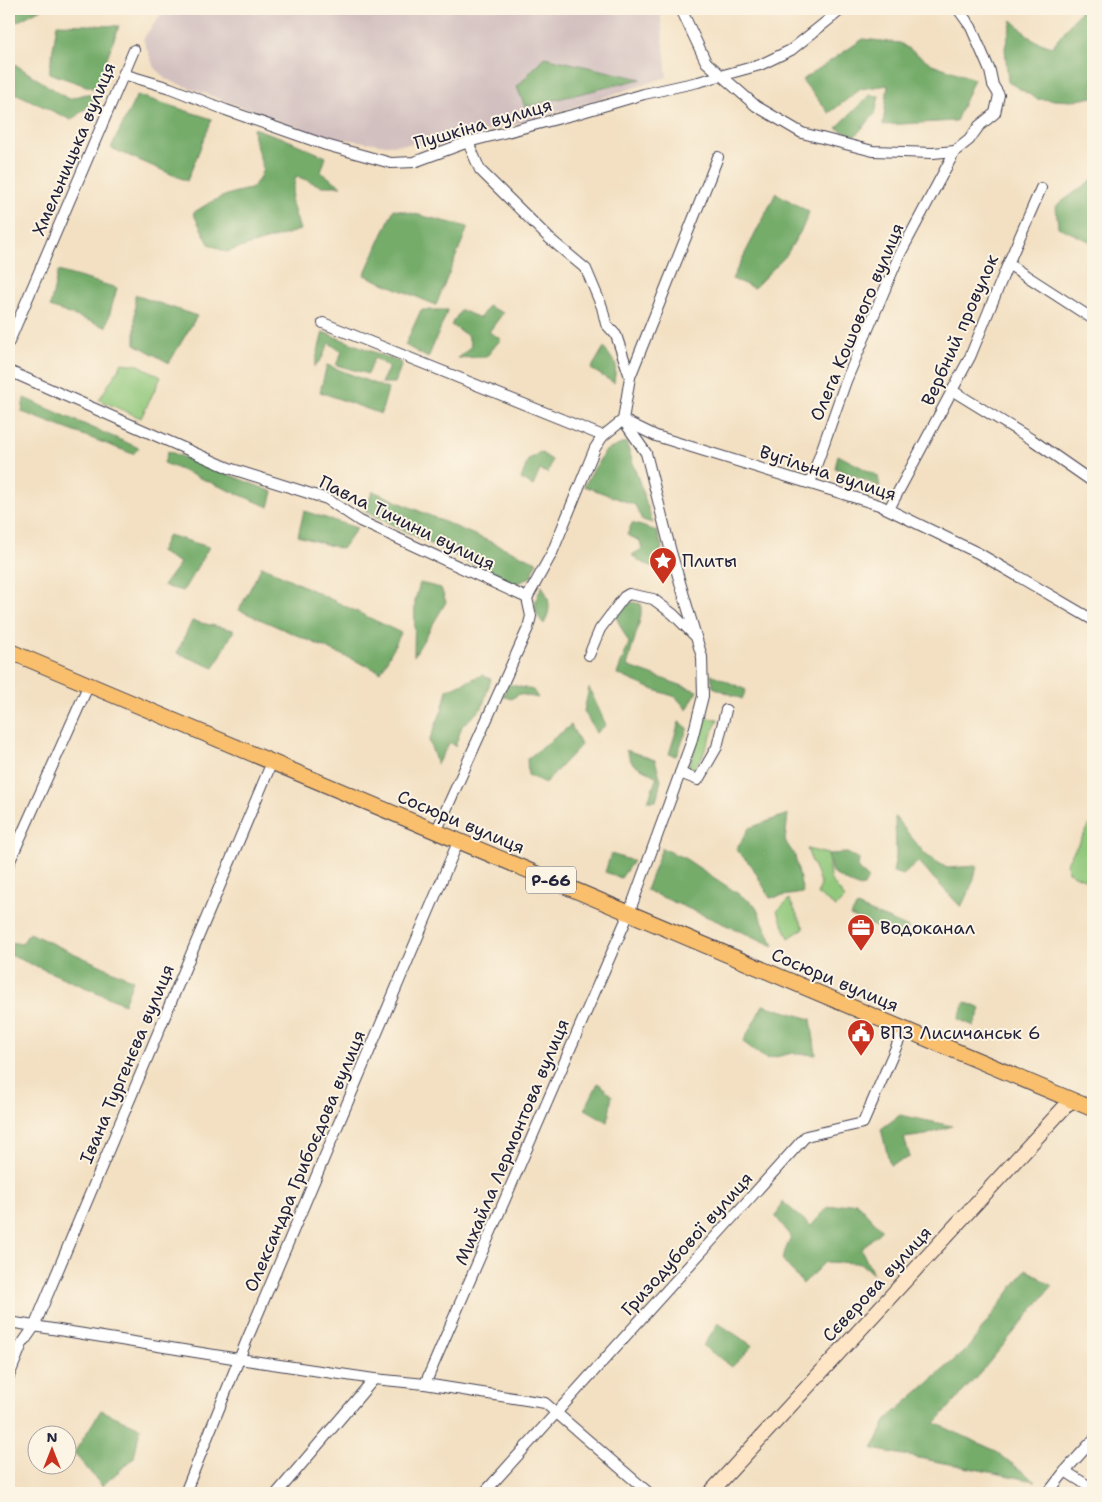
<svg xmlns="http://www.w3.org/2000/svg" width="1102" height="1502" font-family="'Shantell Sans',sans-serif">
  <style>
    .industrial { fill: #d2bfbf }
    .green { fill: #91c87b; stroke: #5a755b }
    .forest { fill: #74ac6b; stroke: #4b6753 }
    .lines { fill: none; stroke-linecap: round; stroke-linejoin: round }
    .street-casing { stroke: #413e4f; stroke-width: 12 }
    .secondary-casing { stroke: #413e4f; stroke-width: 16 }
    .primary-casing { stroke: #413e4f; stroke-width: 17 }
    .street { stroke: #fff; stroke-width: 10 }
    .secondary { stroke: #fde5c5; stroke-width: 14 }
    .primary { stroke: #f9bf6d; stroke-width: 15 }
    .labels { text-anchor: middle; stroke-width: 4; stroke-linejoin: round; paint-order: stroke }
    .shield { fill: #fcf5e5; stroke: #63616e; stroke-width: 1 }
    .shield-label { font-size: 16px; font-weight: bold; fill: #22223b }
    .street-label { font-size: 18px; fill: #22223b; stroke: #fcf5e5 }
    .poi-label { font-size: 18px; fill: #22223b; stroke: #fcf5e5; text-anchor: start }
  </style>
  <rect width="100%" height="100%" fill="#fcf5e5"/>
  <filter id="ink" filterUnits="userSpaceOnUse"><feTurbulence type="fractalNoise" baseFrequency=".02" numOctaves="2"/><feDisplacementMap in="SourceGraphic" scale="10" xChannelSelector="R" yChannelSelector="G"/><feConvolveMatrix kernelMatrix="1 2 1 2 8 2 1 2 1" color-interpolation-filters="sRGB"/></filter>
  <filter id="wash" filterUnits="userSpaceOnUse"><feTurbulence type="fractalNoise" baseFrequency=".0096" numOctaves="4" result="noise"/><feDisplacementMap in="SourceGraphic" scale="20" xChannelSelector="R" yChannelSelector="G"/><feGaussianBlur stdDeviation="1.12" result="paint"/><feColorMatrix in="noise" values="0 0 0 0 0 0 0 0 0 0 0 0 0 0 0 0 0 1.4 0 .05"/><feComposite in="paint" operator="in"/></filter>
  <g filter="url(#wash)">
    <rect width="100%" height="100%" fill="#f3e0c2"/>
    <path class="industrial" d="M 165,9 L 660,9 L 667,77 L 539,118 L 440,143 L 387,145 L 321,136 L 165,79 L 153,65 L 143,39 Z"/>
    <g class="green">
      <path d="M 122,363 L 139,365 L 161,377 L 141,418 L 99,400 Z"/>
      <path d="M 706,718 L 718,719 L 702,757 L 690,773 L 687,770 Z"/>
      <path d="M 1093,820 L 1093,883 L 1068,872 L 1067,862 Z"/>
      <path d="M 807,849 L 828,854 L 830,879 L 845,898 L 836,907 L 817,894 L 821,885 Z"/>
      <path d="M 789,899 L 804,928 L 789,938 L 777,911 Z"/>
    </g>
    <g class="forest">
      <path d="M 9,9 L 41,9 L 9,26 Z"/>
      <path d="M 1082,9 L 1093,9 L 1093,97 L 1072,101 L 1037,99 L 1008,82 L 1005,48 L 1012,20 L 1033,40 L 1052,47 Z"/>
      <path d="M 57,24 L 119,26 L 95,89 L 49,73 Z"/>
      <path d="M 863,39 L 900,43 L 932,64 L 974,79 L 956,121 L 883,125 L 888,85 L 861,89 L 829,113 L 802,80 Z"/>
      <path d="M 544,57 L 641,79 L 525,107 L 517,87 Z"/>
      <path d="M 13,63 L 68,99 L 86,94 L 99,98 L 71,120 L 9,90 L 9,65 Z"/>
      <path d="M 137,95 L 212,119 L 187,181 L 111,148 Z"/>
      <path d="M 870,95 L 879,96 L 875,114 L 855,136 L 836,128 Z"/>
      <path d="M 253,128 L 283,138 L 326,157 L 321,172 L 341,186 L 321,186 L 296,176 L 291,200 L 300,230 L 226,252 L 209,244 L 193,213 C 211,201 229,192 251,189 L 259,179 L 263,169 L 254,138 Z"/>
      <path d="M 1093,179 L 1093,246 L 1089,241 L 1058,227 L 1056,206 Z"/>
      <path d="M 776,193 L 809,212 L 802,229 L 785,257 L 754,288 L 732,279 Z"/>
      <path d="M 394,209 L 468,227 L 436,305 L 364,275 Z"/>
      <path d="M 58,271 L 117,288 L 106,327 L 50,307 Z"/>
      <path d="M 135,295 L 197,316 L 169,363 L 135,344 Z"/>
      <path d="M 488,306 L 503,313 L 489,332 L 501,339 L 486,357 L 458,358 L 471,347 L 468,336 L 451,325 L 461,310 L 480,318 Z"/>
      <path d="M 421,310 L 448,310 L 428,358 L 405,345 Z"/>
      <path d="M 323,332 L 402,363 L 395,383 L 381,383 L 389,367 L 374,358 L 368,374 L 336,365 L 342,352 L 329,343 L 322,358 L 314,367 Z"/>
      <path d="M 604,347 L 616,365 L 614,383 L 591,369 Z"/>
      <path d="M 327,365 L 388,389 L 381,414 L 320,392 Z"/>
      <path d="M 24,398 L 139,448 L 133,454 L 22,412 Z"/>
      <path d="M 626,442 L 653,523 L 642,520 L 635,505 L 584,486 L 605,451 Z"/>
      <path d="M 168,451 L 273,492 L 269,507 L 164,463 Z"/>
      <path d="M 540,452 L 552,460 L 548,473 L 540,470 L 533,486 L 521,479 L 528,460 Z"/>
      <path d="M 838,455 L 878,476 L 880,487 L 835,468 Z"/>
      <path d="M 373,491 L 537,562 L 531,577 L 514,585 L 364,511 Z"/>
      <path d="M 304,511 L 357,528 L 342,549 L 298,536 Z"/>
      <path d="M 632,523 L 657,531 L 662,547 L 656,568 L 639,561 L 632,555 L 642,549 L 640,541 L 627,535 Z"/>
      <path d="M 168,535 L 209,547 L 183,591 L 163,586 L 180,563 L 160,552 Z"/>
      <path d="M 262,566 L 401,633 L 381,672 L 239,610 Z"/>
      <path d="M 420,583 L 441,588 L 446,602 L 414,656 L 415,600 Z"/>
      <path d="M 542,586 C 551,600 551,610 544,624 C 531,609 534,602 542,586 Z"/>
      <path d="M 631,602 L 641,604 L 641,616 L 627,666 L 697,691 L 687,710 L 676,697 L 654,690 L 617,674 L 629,643 L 616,617 Z"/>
      <path d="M 192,621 L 234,630 L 214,668 L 177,653 Z"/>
      <path d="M 711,674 L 746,690 L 742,699 L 713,687 Z"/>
      <path d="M 482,675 L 491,679 L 482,708 L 462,726 L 455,747 L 450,742 L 437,764 L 429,741 L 442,710 L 447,690 Z"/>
      <path d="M 508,684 L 533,690 L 538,698 L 519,694 L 511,699 L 503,696 Z"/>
      <path d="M 589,688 L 606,725 L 596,733 L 584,711 Z"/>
      <path d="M 679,722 L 688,728 L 676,756 L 669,754 Z"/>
      <path d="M 571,725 L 581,745 L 545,783 L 528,775 L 527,759 Z"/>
      <path d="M 626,750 L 655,760 L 661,780 L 656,801 L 648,801 L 657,777 L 632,763 Z"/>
      <path d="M 788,814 L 785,841 L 795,856 L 803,893 L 770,898 L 752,866 L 736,850 L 749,828 Z"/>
      <path d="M 895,817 L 926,855 L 947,868 L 977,866 L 973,882 L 961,907 L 918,862 L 903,875 L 893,872 L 896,856 Z"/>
      <path d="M 662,848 L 686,859 L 755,905 L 774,946 L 646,890 Z"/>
      <path d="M 847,853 L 859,859 L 858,869 L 868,878 L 864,886 L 857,887 L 832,873 L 828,854 Z"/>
      <path d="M 611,854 L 633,861 L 621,878 L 605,872 Z"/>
      <path d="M 857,906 L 909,928 L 899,937 L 850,916 Z"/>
      <path d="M 29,933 L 133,980 L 124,1004 L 10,955 L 9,942 L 22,944 Z"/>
      <path d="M 965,1002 L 981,1009 L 974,1026 L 958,1019 Z"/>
      <path d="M 763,1005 L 811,1019 L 816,1055 L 793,1053 L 766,1059 L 743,1042 Z"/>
      <path d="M 598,1083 L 612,1095 L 608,1122 L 585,1109 Z"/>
      <path d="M 900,1115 L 952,1126 L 926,1135 L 904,1138 L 910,1157 L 890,1165 L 881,1129 Z"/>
      <path d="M 782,1201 L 811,1226 L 827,1208 L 856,1202 L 882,1230 L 861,1249 L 873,1274 L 860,1263 L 825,1262 L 803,1284 L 782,1259 L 791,1236 L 776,1217 Z"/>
      <path d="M 1026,1269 L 1052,1286 L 982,1371 L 935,1423 L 994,1450 L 1035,1481 L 873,1449 L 887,1419 L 968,1348 Z"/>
      <path d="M 718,1323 L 753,1346 L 732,1367 L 703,1346 Z"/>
      <path d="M 101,1410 L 140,1428 L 134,1458 L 102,1486 L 74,1453 Z"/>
    </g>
  </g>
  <g filter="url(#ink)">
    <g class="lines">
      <defs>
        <g id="street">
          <path d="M 681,9 L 706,62 L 756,106 L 802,133 L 873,151 L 933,153 L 955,151 L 969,140 L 979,126 L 995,113 L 999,95 L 993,85 L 990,71 L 971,27 L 958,9"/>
          <path d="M 123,74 L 170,88 L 226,110 L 326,145 L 391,163 L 414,162 L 468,142 L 576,114 L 644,94 L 698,82 L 760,65 L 791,50 L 842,9"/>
          <path d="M 468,142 L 480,170 L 550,239 L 586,269 L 602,307 L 606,324 L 616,335 L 630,377"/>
          <path d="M 1008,264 L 1093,319"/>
          <path d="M 323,323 L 603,436"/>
          <path d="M 9,342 L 134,50"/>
          <path d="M 9,371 L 229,468 L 327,499 L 360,521 L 527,598 L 531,616 L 528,628 L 436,832"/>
          <path d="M 953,391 L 1031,439 L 1093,482"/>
          <path d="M 625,421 L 656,436 L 879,505 L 978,553 L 1093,620"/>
          <path d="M 810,483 L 846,381 L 899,256 L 955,151"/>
          <path d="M 889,509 L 970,357 L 1008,264 L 1041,188"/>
          <path d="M 527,598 L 552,553 L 595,448 L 603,436 L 623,420 L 630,377 L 718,157"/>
          <path d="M 589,655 L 600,629 L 624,597 L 629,594 L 653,599 L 673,614 L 695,636"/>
          <path d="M 680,773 L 698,780 L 717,747 L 726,710"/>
          <path d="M 9,863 L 89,684"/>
          <path d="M 9,1322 L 239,1359 L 374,1379 L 425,1384 L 545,1403 L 649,1493"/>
          <path d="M 9,1376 L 22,1344 L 34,1327 L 272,762"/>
          <path d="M 425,1384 L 629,913 L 691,743 L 703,696 L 702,657 L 671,552 L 646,453 L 623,420"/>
          <path d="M 1065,1471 L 1093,1489"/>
          <path d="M 185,1493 L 246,1342 L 458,842"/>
          <path d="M 277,1493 L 374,1379"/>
          <path d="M 484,1493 L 806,1136 L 863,1123 L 904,1029"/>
          <path d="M 1048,1493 L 1065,1471 L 1093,1440"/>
        </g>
        <path id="secondary" d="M 710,1493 L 1071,1100"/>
        <path id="primary" d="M 9,651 L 1093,1109"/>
      </defs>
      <use href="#street" class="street-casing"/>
      <use href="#secondary" class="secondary-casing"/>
      <use href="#primary" class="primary-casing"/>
      <use href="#street" class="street"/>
      <use href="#secondary" class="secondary"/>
      <use href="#primary" class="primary"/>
    </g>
  </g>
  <defs>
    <symbol id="sight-pin" viewBox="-11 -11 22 30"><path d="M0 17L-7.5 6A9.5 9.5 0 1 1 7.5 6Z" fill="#c8321e" stroke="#fcf5e5"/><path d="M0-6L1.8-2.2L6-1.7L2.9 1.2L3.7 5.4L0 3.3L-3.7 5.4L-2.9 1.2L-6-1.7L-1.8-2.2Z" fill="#fff"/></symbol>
    <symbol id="office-pin" viewBox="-11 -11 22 30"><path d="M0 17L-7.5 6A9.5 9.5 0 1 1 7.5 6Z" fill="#c8321e" stroke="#fcf5e5"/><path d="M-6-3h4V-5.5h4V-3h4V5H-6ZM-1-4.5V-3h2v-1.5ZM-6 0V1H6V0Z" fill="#fff"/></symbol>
    <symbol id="civic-pin" viewBox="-11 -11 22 30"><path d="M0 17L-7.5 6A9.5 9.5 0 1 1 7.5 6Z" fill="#c8321e" stroke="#fcf5e5"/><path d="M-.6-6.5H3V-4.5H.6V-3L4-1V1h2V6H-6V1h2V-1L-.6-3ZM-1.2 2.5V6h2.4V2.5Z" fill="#fff"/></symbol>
  </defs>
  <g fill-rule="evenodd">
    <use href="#sight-pin" x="647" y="545" width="32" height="43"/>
    <use href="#office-pin" x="845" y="912" width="32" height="43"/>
    <use href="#civic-pin" x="845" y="1017" width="32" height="43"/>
  </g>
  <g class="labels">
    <rect class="shield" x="526" y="866.5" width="50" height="27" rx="4"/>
    <g class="shield-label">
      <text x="551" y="886">Р-66</text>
    </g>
    <g class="street-label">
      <text transform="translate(483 124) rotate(-16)" y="6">Пушкіна вулиця</text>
      <text transform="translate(74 149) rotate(-67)" y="6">Хмельницька вулиця</text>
      <text transform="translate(857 322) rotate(-67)" y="6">Олега Кошового вулиця</text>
      <text transform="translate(960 330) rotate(-66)" y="6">Вербний провулок</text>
      <text transform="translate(828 473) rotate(18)" y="6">Вугільна вулиця</text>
      <text transform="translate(407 523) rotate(26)" y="6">Павла Тичини вулиця</text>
      <text transform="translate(461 822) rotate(23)" y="6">Сосюри вулиця</text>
      <text transform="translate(835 980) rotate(23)" y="6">Сосюри вулиця</text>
      <text transform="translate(127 1064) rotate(-67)" y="6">Івана Тургенєва вулиця</text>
      <text transform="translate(512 1142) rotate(-67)" y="6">Михайла Лермонтова вулиця</text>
      <text transform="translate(305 1161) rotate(-67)" y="6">Олександра Грибоєдова вулиця</text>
      <text transform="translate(687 1244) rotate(-48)" y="6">Гризодубової вулиця</text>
      <text transform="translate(877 1284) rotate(-47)" y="6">Сєверова вулиця</text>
    </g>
    <g class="poi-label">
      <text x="682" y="567">Плиты</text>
      <text x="880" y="934">Водоканал</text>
      <text x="880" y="1039">ВПЗ Лисичанськ 6</text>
    </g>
  </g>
  <rect width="1102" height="1502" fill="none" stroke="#fcf5e5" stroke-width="30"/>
  <g transform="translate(52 1450)"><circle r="24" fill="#fcf5e5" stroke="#a5a1a1"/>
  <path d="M0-4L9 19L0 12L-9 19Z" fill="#c8321e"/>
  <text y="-8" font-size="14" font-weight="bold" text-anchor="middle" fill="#22223b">N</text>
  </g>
</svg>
